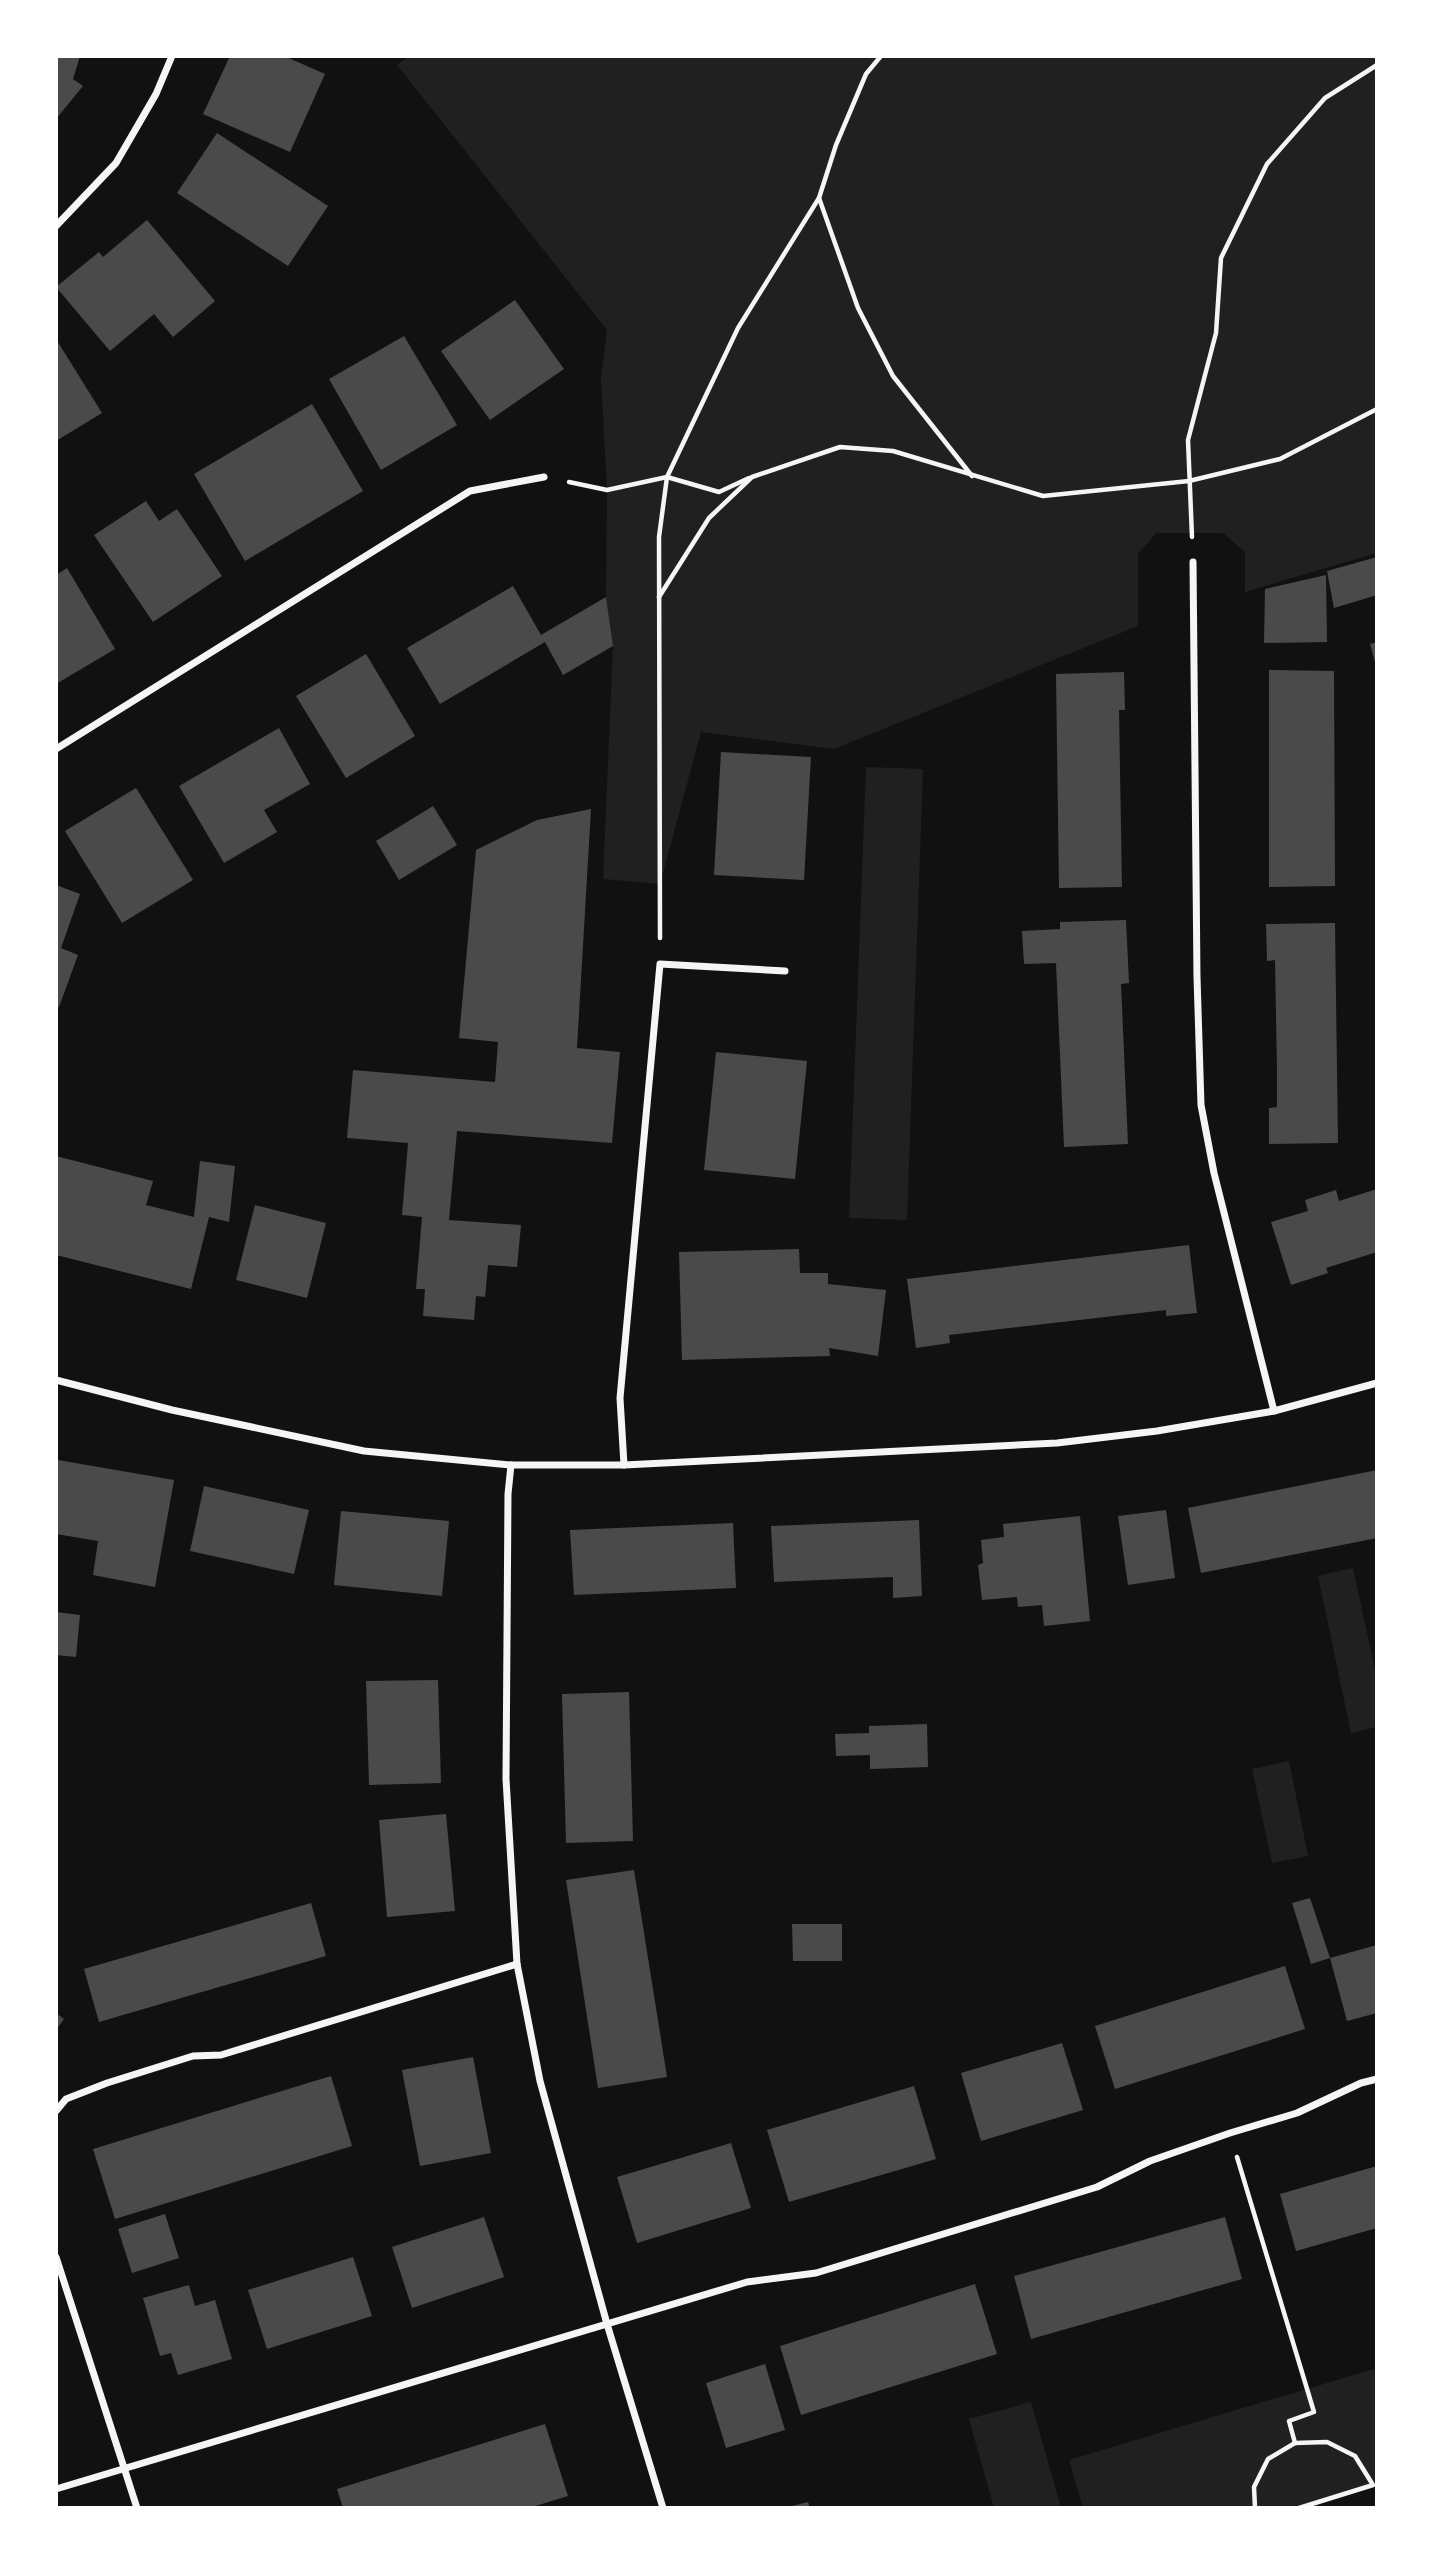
<svg xmlns="http://www.w3.org/2000/svg" width="1433" height="2564" font-family="Poppins,sans-serif">
  <style>
    .green { fill: #202020 }
    .building { fill: #4a4a4a }
    .lines { fill: none; stroke-linecap: round; stroke-linejoin: round }
    .path { stroke: #f5f5f5; stroke-width: 4.5 }
    .minor { stroke: #f5f5f5; stroke-width: 7 }
  </style>
  <rect width="100%" height="100%" fill="#111"/>
  <g class="green">
    <path d="M 409,56 L 1377,56 L 1377,553 L 1245,592 L 1245,552 L 1223,533 L 1156,533 L 1138,554 L 1138,626 L 834,749 L 701,732 L 660,884 L 603,879 L 613,646 L 606,597 L 607,490 L 601,378 L 607,330 L 397,65 Z"/>
    <path d="M 866,767 L 923,769 L 907,1220 L 849,1218 Z"/>
    <path d="M 1353,1568 L 1377,1679 L 1377,1727 L 1351,1733 L 1318,1576 Z"/>
    <path d="M 1289,1761 L 1308,1856 L 1272,1863 L 1252,1769 Z"/>
    <path d="M 1377,2368 L 1377,2484 L 1299,2508 L 1083,2508 L 1069,2460 Z"/>
    <path d="M 1031,2402 L 1061,2508 L 994,2508 L 969,2419 Z"/>
  </g>
  <g class="building">
    <path d="M 56,56 L 80,56 L 73,79 L 83,86 L 56,119 Z"/>
    <path d="M 230,56 L 284,56 L 325,74 L 290,152 L 203,114 Z"/>
    <path d="M 217,133 L 328,206 L 288,266 L 177,193 Z"/>
    <path d="M 147,220 L 215,301 L 173,337 L 154,314 L 110,351 L 56,287 L 99,252 L 103,257 Z"/>
    <path d="M 515,300 L 564,369 L 490,420 L 441,351 Z"/>
    <path d="M 404,336 L 457,425 L 381,470 L 329,379 Z"/>
    <path d="M 56,339 L 102,413 L 56,441 Z"/>
    <path d="M 312,404 L 363,491 L 245,561 L 194,474 Z"/>
    <path d="M 146,501 L 159,521 L 177,509 L 222,576 L 153,622 L 94,535 Z"/>
    <path d="M 1377,557 L 1377,595 L 1334,608 L 1327,571 Z"/>
    <path d="M 67,568 L 115,649 L 56,684 L 56,575 Z"/>
    <path d="M 1326,575 L 1327,642 L 1264,643 L 1265,589 Z"/>
    <path d="M 513,586 L 541,635 L 606,597 L 613,646 L 563,675 L 545,642 L 440,704 L 407,648 Z"/>
    <path d="M 1377,642 L 1377,666 L 1376,666 L 1370,644 Z"/>
    <path d="M 366,654 L 415,736 L 346,778 L 296,696 Z"/>
    <path d="M 1269,670 L 1334,671 L 1335,886 L 1269,887 Z"/>
    <path d="M 1124,672 L 1125,710 L 1119,710 L 1122,887 L 1059,888 L 1056,674 Z"/>
    <path d="M 279,728 L 310,784 L 264,810 L 277,832 L 224,863 L 179,786 Z"/>
    <path d="M 721,752 L 811,757 L 804,880 L 714,875 Z"/>
    <path d="M 136,788 L 193,880 L 122,923 L 65,831 Z"/>
    <path d="M 433,806 L 457,845 L 399,880 L 376,841 Z"/>
    <path d="M 591,809 L 577,1048 L 620,1052 L 612,1143 L 457,1131 L 449,1220 L 521,1225 L 517,1267 L 488,1265 L 485,1297 L 476,1296 L 474,1320 L 423,1316 L 425,1289 L 416,1289 L 422,1217 L 402,1215 L 408,1143 L 347,1138 L 353,1070 L 495,1082 L 498,1042 L 459,1038 L 476,850 L 537,820 Z"/>
    <path d="M 56,885 L 80,894 L 61,948 L 78,955 L 59,1007 L 56,1006 Z"/>
    <path d="M 1126,920 L 1129,983 L 1121,984 L 1128,1144 L 1064,1147 L 1056,963 L 1024,964 L 1022,931 L 1060,929 L 1060,922 Z"/>
    <path d="M 1335,923 L 1338,1143 L 1269,1144 L 1269,1108 L 1277,1107 L 1277,1070 L 1275,960 L 1267,961 L 1266,924 Z"/>
    <path d="M 716,1052 L 807,1061 L 795,1179 L 704,1170 Z"/>
    <path d="M 56,1156 L 153,1181 L 146,1205 L 194,1217 L 200,1161 L 235,1166 L 229,1222 L 209,1217 L 191,1289 L 56,1255 Z"/>
    <path d="M 1377,1189 L 1377,1252 L 1326,1268 L 1328,1273 L 1291,1285 L 1271,1222 L 1308,1211 L 1305,1200 L 1336,1190 L 1339,1201 Z"/>
    <path d="M 255,1205 L 326,1223 L 307,1298 L 236,1280 Z"/>
    <path d="M 1189,1245 L 1197,1313 L 1166,1316 L 1166,1310 L 949,1335 L 950,1343 L 916,1348 L 907,1279 Z"/>
    <path d="M 799,1249 L 800,1273 L 828,1273 L 828,1284 L 886,1290 L 878,1356 L 829,1348 L 830,1356 L 682,1360 L 679,1252 Z"/>
    <path d="M 58,1460 L 174,1480 L 155,1587 L 93,1575 L 98,1541 L 56,1534 L 56,1474 Z"/>
    <path d="M 1377,1470 L 1377,1538 L 1201,1573 L 1188,1508 Z"/>
    <path d="M 204,1486 L 309,1510 L 294,1574 L 190,1551 Z"/>
    <path d="M 1166,1510 L 1175,1578 L 1128,1585 L 1118,1516 Z"/>
    <path d="M 341,1511 L 449,1521 L 442,1596 L 334,1585 Z"/>
    <path d="M 1080,1516 L 1090,1621 L 1044,1626 L 1042,1605 L 1018,1607 L 1017,1597 L 982,1600 L 978,1565 L 983,1563 L 981,1540 L 1004,1537 L 1003,1524 Z"/>
    <path d="M 919,1520 L 922,1596 L 893,1598 L 893,1577 L 774,1582 L 771,1526 Z"/>
    <path d="M 733,1523 L 736,1588 L 574,1595 L 570,1530 Z"/>
    <path d="M 56,1612 L 80,1615 L 76,1657 L 56,1655 Z"/>
    <path d="M 438,1680 L 441,1783 L 369,1785 L 366,1681 Z"/>
    <path d="M 629,1692 L 633,1841 L 566,1843 L 562,1694 Z"/>
    <path d="M 927,1724 L 928,1767 L 870,1769 L 870,1755 L 836,1756 L 835,1734 L 869,1733 L 869,1726 Z"/>
    <path d="M 446,1814 L 455,1911 L 387,1917 L 379,1820 Z"/>
    <path d="M 634,1870 L 667,2077 L 598,2088 L 566,1880 Z"/>
    <path d="M 1310,1898 L 1330,1958 L 1377,1945 L 1377,2013 L 1347,2021 L 1330,1958 L 1311,1964 L 1292,1903 Z"/>
    <path d="M 311,1903 L 326,1956 L 99,2022 L 84,1969 Z"/>
    <path d="M 792,1924 L 842,1924 L 842,1961 L 793,1961 Z"/>
    <path d="M 1285,1966 L 1305,2029 L 1115,2089 L 1095,2026 Z"/>
    <path d="M 56,2013 L 64,2019 L 56,2030 Z"/>
    <path d="M 1062,2043 L 1083,2110 L 981,2141 L 961,2073 Z"/>
    <path d="M 473,2057 L 491,2153 L 420,2166 L 402,2070 Z"/>
    <path d="M 331,2076 L 352,2146 L 115,2219 L 93,2149 Z"/>
    <path d="M 914,2086 L 936,2159 L 789,2202 L 767,2130 Z"/>
    <path d="M 731,2143 L 751,2208 L 637,2243 L 617,2177 Z"/>
    <path d="M 1377,2166 L 1377,2228 L 1296,2251 L 1280,2194 Z"/>
    <path d="M 165,2214 L 179,2258 L 132,2273 L 118,2229 Z"/>
    <path d="M 484,2217 L 504,2277 L 412,2308 L 392,2247 Z"/>
    <path d="M 1225,2217 L 1242,2279 L 1031,2339 L 1014,2276 Z"/>
    <path d="M 353,2257 L 372,2316 L 267,2349 L 248,2290 Z"/>
    <path d="M 975,2284 L 997,2354 L 801,2415 L 780,2346 Z"/>
    <path d="M 189,2285 L 195,2306 L 215,2300 L 232,2359 L 178,2375 L 171,2353 L 160,2356 L 143,2298 Z"/>
    <path d="M 765,2364 L 785,2430 L 726,2448 L 706,2383 Z"/>
    <path d="M 545,2424 L 568,2496 L 529,2508 L 343,2508 L 337,2489 Z"/>
    <path d="M 808,2502 L 810,2508 L 788,2508 L 788,2507 Z"/>
  </g>
  <g class="lines">
    <g class="path">
      <path d="M 819,198 L 858,308 L 893,376 L 972,476"/>
      <path d="M 569,482 L 607,490 L 667,477 L 719,492 L 749,478"/>
      <path d="M 1192,537 L 1188,440 L 1216,333 L 1221,258 L 1267,164 L 1325,98 L 1377,65"/>
      <path d="M 659,597 L 709,518 L 752,477 L 840,447 L 893,451 L 1043,496 L 1189,481 L 1280,459 L 1377,409"/>
      <path d="M 660,938 L 659,537 L 667,477 L 738,328 L 819,198 L 836,145 L 866,74 L 881,56"/>
      <path d="M 1237,2157 L 1314,2412 L 1289,2421 L 1295,2443"/>
      <path d="M 1255,2508 L 1254,2487 L 1268,2459 L 1295,2443 L 1327,2442 L 1355,2456 L 1373,2485 L 1299,2508"/>
    </g>
    <g class="minor">
      <path d="M 56,226 L 116,163 L 156,94 L 172,56"/>
      <path d="M 1193,562 L 1197,977 L 1201,1105 L 1214,1173 L 1274,1411"/>
      <path d="M 56,749 L 470,491 L 544,477"/>
      <path d="M 56,1380 L 172,1410 L 364,1451 L 511,1465 L 624,1465 L 1057,1443 L 1157,1431 L 1274,1411 L 1377,1383"/>
      <path d="M 511,1465 L 508,1494 L 506,1779 L 517,1964 L 540,2081 L 607,2324 L 663,2508"/>
      <path d="M 624,1465 L 620,1398 L 660,964 L 785,971"/>
      <path d="M 56,2111 L 66,2099 L 107,2083 L 193,2056 L 221,2055 L 517,1964"/>
      <path d="M 56,2257 L 137,2508"/>
      <path d="M 56,2489 L 747,2282 L 816,2273 L 1097,2187 L 1150,2161 L 1230,2133 L 1297,2113 L 1361,2083 L 1377,2079"/>
    </g>
  </g>
  <rect width="1433" height="2564" fill="none" stroke="#ffffff" stroke-width="116"/>
</svg>
